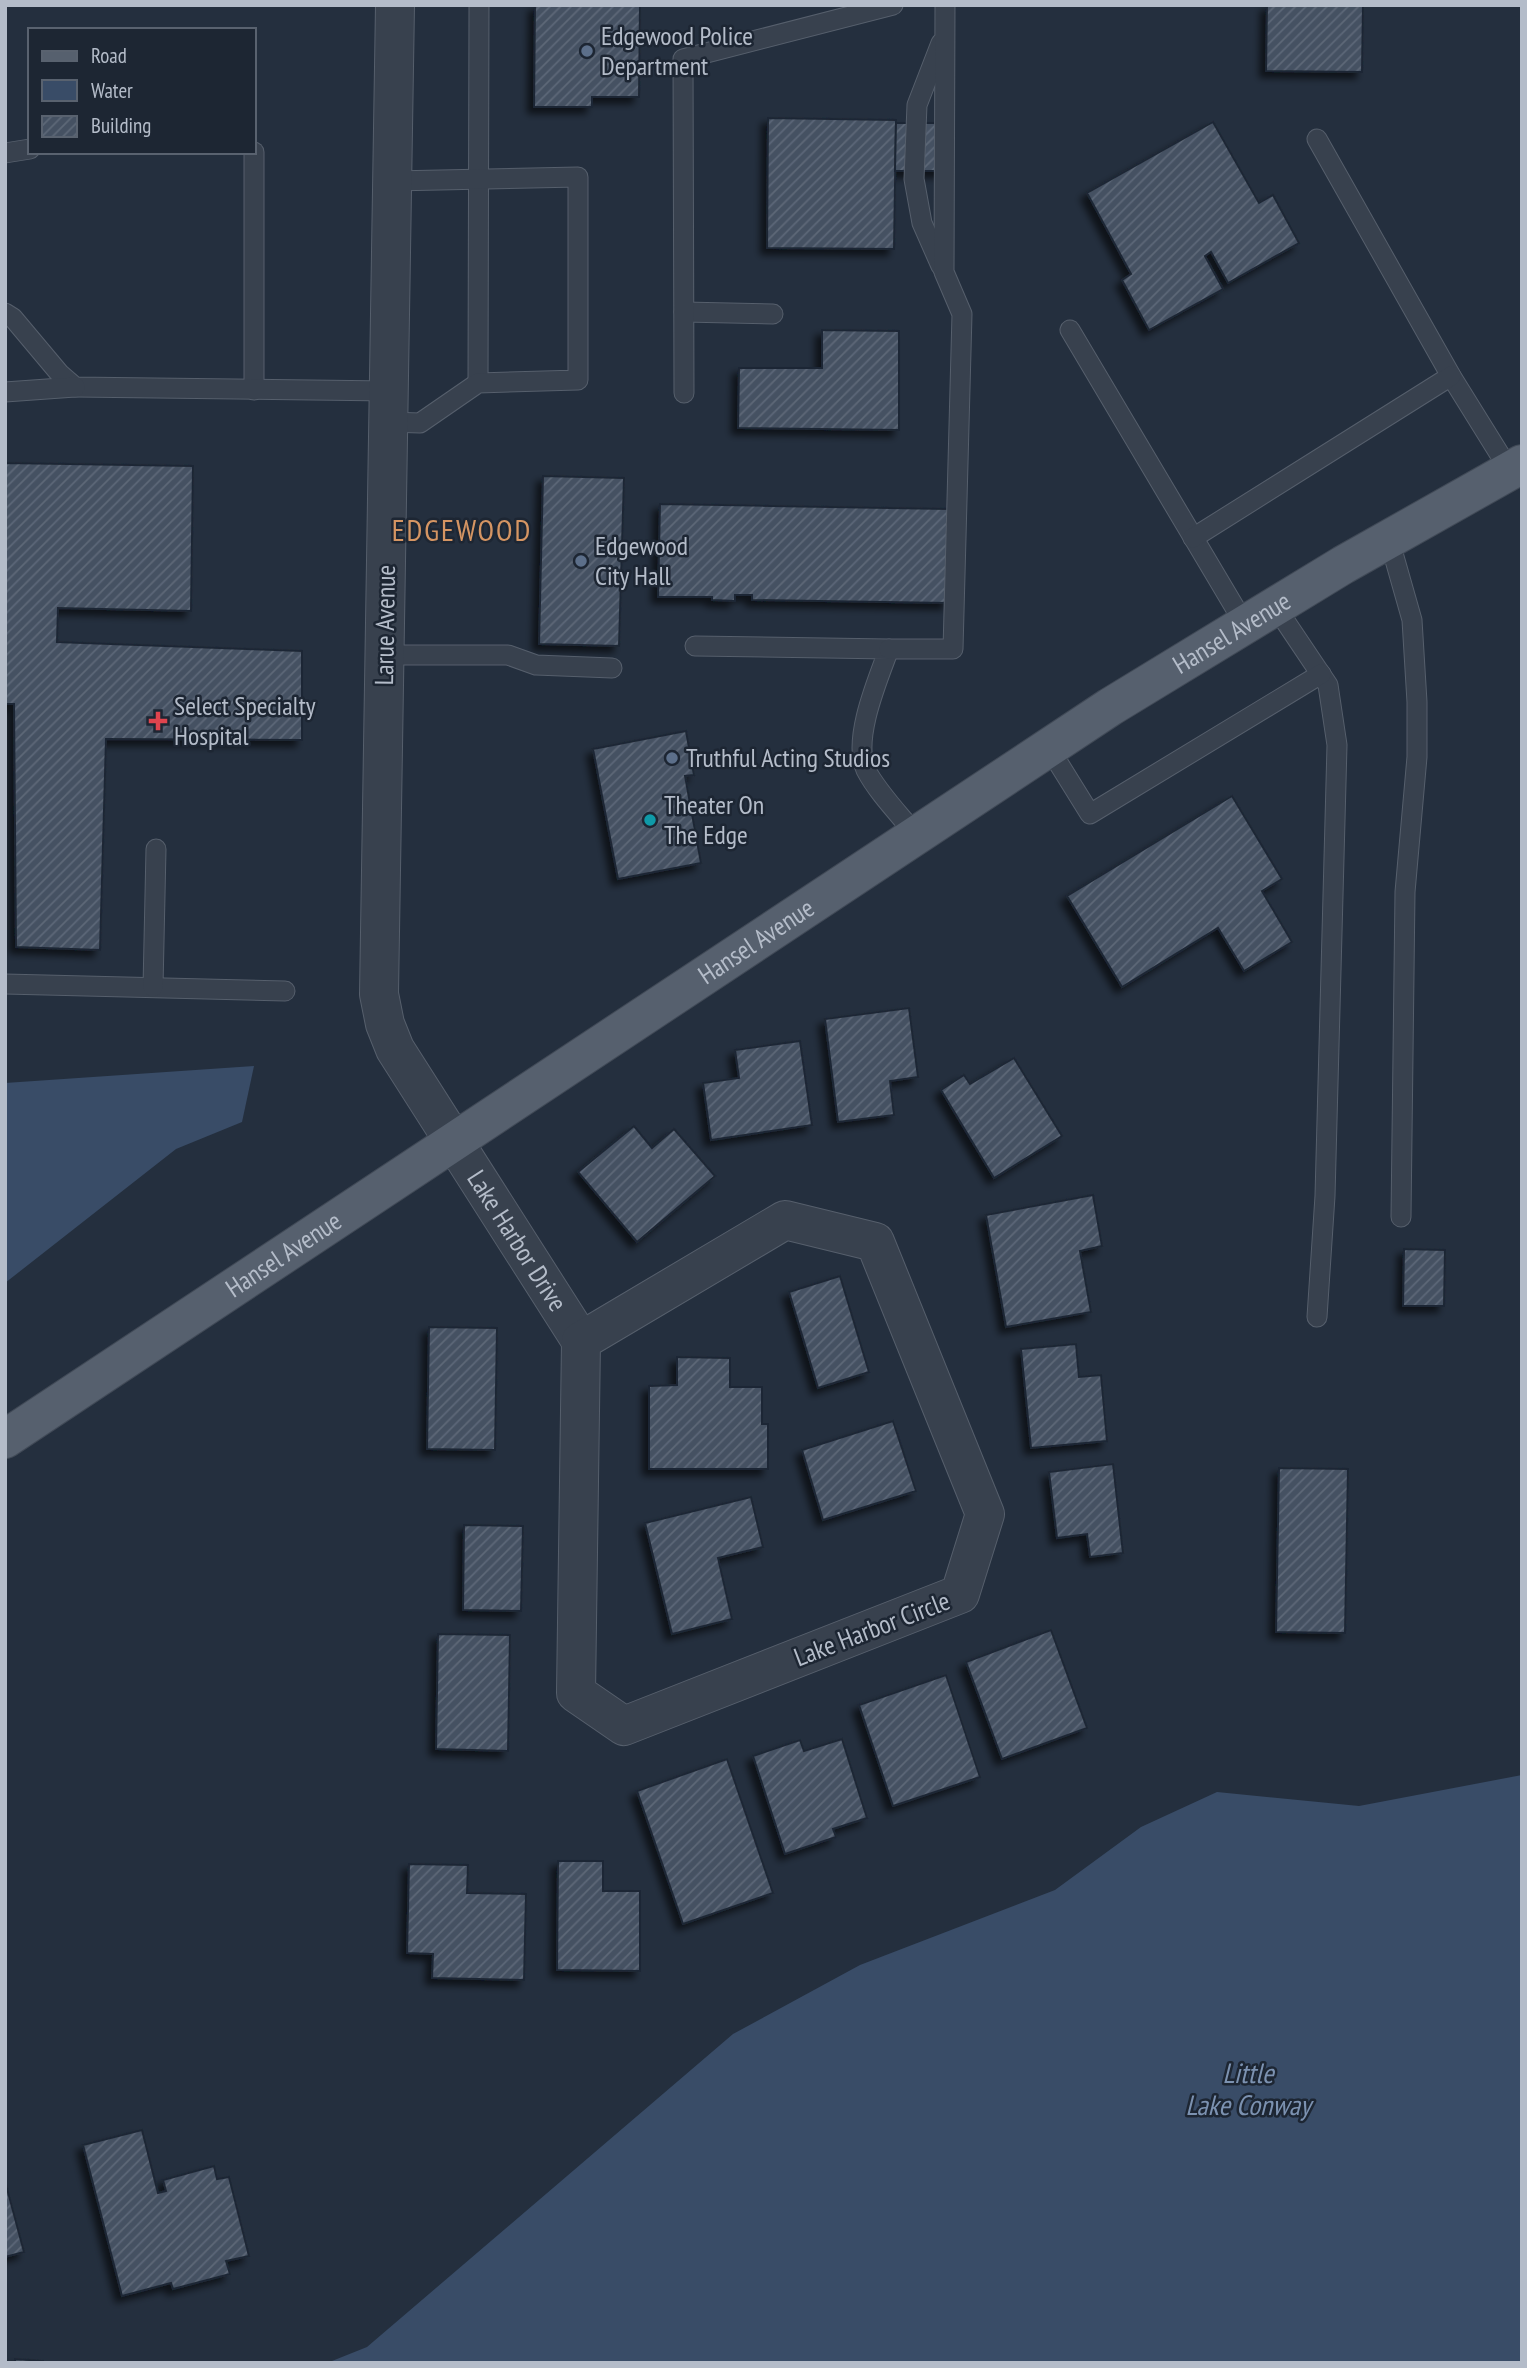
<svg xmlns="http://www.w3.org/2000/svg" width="1527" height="2368" font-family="'PT Sans Narrow',sans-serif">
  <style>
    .water { fill: #394c67 }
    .building { fill: url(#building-hatch); stroke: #1f2835; stroke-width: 2; filter: url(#shadow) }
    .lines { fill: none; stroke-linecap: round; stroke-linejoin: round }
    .service-casing { stroke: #565f6c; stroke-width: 21 }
    .minor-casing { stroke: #565f6c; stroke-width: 40 }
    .primary-casing { stroke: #414a57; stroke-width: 40 }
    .service { stroke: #38414e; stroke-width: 19 }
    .minor { stroke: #38414e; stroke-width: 38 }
    .primary { stroke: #56606e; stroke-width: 38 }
    .service-dot { fill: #5c6f8a; stroke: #1d2633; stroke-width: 2.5 }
    .health-dot { fill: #e0444e; stroke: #1d2633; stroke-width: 2.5 }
    .culture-dot { fill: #0f9aa8; stroke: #1d2633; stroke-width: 2.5 }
    .labels { text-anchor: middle; stroke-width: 5; stroke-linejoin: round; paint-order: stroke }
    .poi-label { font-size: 26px; fill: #b4bcc9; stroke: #1d2633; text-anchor: start }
    .street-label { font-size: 26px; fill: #b4bcc9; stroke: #1d2633 }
    .water-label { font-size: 28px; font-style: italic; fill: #7c92b1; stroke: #1d2633 }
    .quarter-label { font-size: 30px; letter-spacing: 2px; fill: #d59563; stroke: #1d2633 }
  </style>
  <defs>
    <pattern id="building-hatch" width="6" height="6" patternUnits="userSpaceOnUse" patternTransform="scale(1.75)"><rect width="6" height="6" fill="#455162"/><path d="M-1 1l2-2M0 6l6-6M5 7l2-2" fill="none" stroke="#5d6877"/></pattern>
    <filter id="shadow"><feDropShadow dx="-6" dy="6" stdDeviation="3.5" flood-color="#0009"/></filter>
  </defs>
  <rect width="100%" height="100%" fill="#242f3e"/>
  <g class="water">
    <path d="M 254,1066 L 242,1122 L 176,1149 L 5,1283 L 5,1083 Z"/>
    <path d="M 1522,1775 L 1522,2363 L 327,2363 L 367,2347 L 733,2034 L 860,1965 L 1055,1890 L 1141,1827 L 1217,1792 L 1359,1806 Z"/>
  </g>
  <g class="building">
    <path d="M 535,5 L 640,5 L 639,97 L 592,97 L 592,107 L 534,107 Z"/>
    <path d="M 1267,5 L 1363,5 L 1362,72 L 1266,71 Z"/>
    <path d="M 768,118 L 896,120 L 894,249 L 767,248 Z"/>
    <path d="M 1213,122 L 1259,203 L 1273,195 L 1299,243 L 1228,283 L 1211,252 L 1205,256 L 1223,289 L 1149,330 L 1122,280 L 1131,274 L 1087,193 Z"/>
    <path d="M 896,123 L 946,123 L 945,171 L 895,171 Z"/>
    <path d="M 822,330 L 899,331 L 899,430 L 738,428 L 739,368 L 822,368 Z"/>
    <path d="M 5,463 L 193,466 L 191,611 L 58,608 L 57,642 L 302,651 L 302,740 L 106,739 L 100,950 L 16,947 L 14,704 L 5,704 Z"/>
    <path d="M 543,476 L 624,478 L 619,646 L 539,644 Z"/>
    <path d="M 660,504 L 949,509 L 948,603 L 752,600 L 752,595 L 735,595 L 735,601 L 712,600 L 712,597 L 658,597 Z"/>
    <path d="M 686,731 L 694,775 L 685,776 L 701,863 L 618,879 L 593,749 Z"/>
    <path d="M 1232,796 L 1282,879 L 1262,891 L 1292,942 L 1244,971 L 1218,928 L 1122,987 L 1067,896 Z"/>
    <path d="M 909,1008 L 918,1077 L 890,1081 L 894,1115 L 838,1122 L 825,1019 Z"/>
    <path d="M 800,1041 L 812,1125 L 711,1140 L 703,1083 L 739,1078 L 735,1050 Z"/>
    <path d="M 1014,1058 L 1062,1136 L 994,1178 L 941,1090 L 964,1075 L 970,1084 Z"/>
    <path d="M 634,1126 L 652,1148 L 674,1129 L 715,1176 L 637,1242 L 578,1172 Z"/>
    <path d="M 1093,1195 L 1102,1246 L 1080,1251 L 1091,1312 L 1006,1327 L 986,1215 Z"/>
    <path d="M 1404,1249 L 1445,1250 L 1444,1306 L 1403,1306 Z"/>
    <path d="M 840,1276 L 869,1372 L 818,1388 L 789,1292 Z"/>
    <path d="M 429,1327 L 497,1328 L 495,1450 L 427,1449 Z"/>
    <path d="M 1076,1344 L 1079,1377 L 1101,1375 L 1107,1441 L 1031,1448 L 1021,1349 Z"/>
    <path d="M 677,1357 L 730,1358 L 730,1387 L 762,1387 L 762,1424 L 768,1424 L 768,1469 L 649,1469 L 649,1386 L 677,1385 Z"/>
    <path d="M 893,1421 L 916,1491 L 823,1520 L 802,1450 Z"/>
    <path d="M 1113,1464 L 1123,1553 L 1090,1557 L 1087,1534 L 1057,1538 L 1049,1472 Z"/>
    <path d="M 1279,1468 L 1348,1469 L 1345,1633 L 1276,1632 Z"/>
    <path d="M 751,1497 L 763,1547 L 718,1558 L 732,1619 L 672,1634 L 645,1523 Z"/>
    <path d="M 464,1525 L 523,1526 L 521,1611 L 463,1610 Z"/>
    <path d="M 1051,1630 L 1087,1728 L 1002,1759 L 966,1662 Z"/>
    <path d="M 438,1634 L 510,1635 L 508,1751 L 436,1749 Z"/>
    <path d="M 946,1675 L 980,1777 L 893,1806 L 859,1705 Z"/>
    <path d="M 842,1739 L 867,1818 L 833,1829 L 836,1837 L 785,1854 L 753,1756 L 800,1740 L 804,1751 Z"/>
    <path d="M 727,1759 L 773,1893 L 683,1924 L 637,1791 Z"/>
    <path d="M 558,1861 L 603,1861 L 603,1891 L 640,1891 L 640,1971 L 557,1970 Z"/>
    <path d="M 409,1864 L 468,1865 L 467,1893 L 526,1894 L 524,1980 L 432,1978 L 433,1954 L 407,1953 Z"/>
    <path d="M 142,2130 L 158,2193 L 166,2191 L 163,2180 L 214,2166 L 217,2179 L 229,2177 L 249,2256 L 226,2261 L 230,2274 L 173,2289 L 171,2283 L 122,2296 L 83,2145 Z"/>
    <path d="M 5,2181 L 24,2252 L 5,2257 Z"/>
    <path d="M 15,2359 L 43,2361 L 43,2363 L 15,2363 Z"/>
  </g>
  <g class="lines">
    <defs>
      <g id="service">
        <path d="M 1317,139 L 1451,376 L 1510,471"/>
        <path d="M 254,152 L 254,390"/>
        <path d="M 5,153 L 30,149"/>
        <path d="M 941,266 L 922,223 L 914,179 L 917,105 L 941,43"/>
        <path d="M 684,312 L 773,314"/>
        <path d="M 5,313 L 13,318 L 60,374 L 75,387 L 389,391"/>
        <path d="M 1070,330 L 1244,623"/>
        <path d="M 478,383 L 479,5"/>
        <path d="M 5,392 L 75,387"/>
        <path d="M 684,393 L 683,59 L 893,5"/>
        <path d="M 389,422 L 420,423 L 478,383 L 578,380 L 578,177 L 393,181"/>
        <path d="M 1193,538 L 1451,376"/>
        <path d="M 1389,539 L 1412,620 L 1417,702 L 1417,757 L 1405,892 L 1401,1217"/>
        <path d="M 1275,606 L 1328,685 L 1337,745 L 1325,1196 L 1317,1317"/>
        <path d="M 695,646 L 889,649 C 878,679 852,739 866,770 C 878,793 900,815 916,835"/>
        <path d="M 889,649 L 953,649 L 962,314 L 944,272 L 945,5"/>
        <path d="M 384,655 L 508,655 L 536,665 L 612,668"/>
        <path d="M 1049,748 L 1090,814 L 1321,674"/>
        <path d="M 5,984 L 285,991"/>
        <path d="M 153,987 L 156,849"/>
      </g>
      <g id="minor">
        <path id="s1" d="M 395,5 L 379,994 L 385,1024 L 395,1049 L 581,1341"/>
        <path d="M 785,1220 L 875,1242 L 985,1514 L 960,1594 L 624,1726 L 576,1693 L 581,1341 Z"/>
      </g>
      <g id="primary">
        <path id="s2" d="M 5,1439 L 1110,707 L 1343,565 L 1522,464"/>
      </g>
    </defs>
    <use href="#service" class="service-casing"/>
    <use href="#minor" class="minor-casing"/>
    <use href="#primary" class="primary-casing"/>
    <use href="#service" class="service"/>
    <use href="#minor" class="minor"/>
    <use href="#primary" class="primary"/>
  </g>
  <g class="service-dot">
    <circle cx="587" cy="51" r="7"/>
    <circle cx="581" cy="561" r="7"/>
    <circle cx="672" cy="758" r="7"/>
  </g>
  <path class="health-dot" d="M154.5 710.5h7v7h7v7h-7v7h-7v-7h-7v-7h7z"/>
  <circle class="culture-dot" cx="650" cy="820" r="7"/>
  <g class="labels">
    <g class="poi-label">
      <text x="601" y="45">Edgewood Police<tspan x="601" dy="30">Department</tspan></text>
      <text x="595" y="555">Edgewood<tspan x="595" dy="30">City Hall</tspan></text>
      <text x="174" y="715">Select Specialty<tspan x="174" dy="30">Hospital</tspan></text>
      <text x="686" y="767">Truthful Acting Studios</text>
      <text x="664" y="814">Theater On<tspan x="664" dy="30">The Edge</tspan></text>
    </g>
    <g class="street-label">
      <text transform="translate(385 625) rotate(-89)" y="9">Larue Avenue</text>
      <text dy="9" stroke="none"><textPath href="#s2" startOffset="1468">Hansel Avenue</textPath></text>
      <text dy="9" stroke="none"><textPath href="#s2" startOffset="901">Hansel Avenue</textPath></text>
      <text dy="9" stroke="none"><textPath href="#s1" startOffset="1274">Lake Harbor Drive</textPath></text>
      <text dy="9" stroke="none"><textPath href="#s2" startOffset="334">Hansel Avenue</textPath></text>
      <text transform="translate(872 1629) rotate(-21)" y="9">Lake Harbor Circle</text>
    </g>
    <g class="water-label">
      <text x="1248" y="2083">Little<tspan x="1248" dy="32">Lake Conway</tspan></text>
    </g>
    <g class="quarter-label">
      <text x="462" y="541">EDGEWOOD</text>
    </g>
  </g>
  <rect width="1527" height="2368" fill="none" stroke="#b4bcc9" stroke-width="14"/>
  <rect x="28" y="28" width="228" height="126" fill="#1d2633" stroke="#59626f" stroke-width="2"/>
  <rect x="42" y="51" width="35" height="10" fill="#56606e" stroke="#59626f" stroke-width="2"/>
  <text x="91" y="63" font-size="21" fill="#b4bcc9">Road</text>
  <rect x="42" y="80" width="35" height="21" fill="#394c67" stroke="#59626f" stroke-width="2"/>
  <text x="91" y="98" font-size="21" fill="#b4bcc9">Water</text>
  <rect x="42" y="116" width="35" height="21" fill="url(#building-hatch)" stroke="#59626f" stroke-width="2"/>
  <text x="91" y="133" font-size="21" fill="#b4bcc9">Building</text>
</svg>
